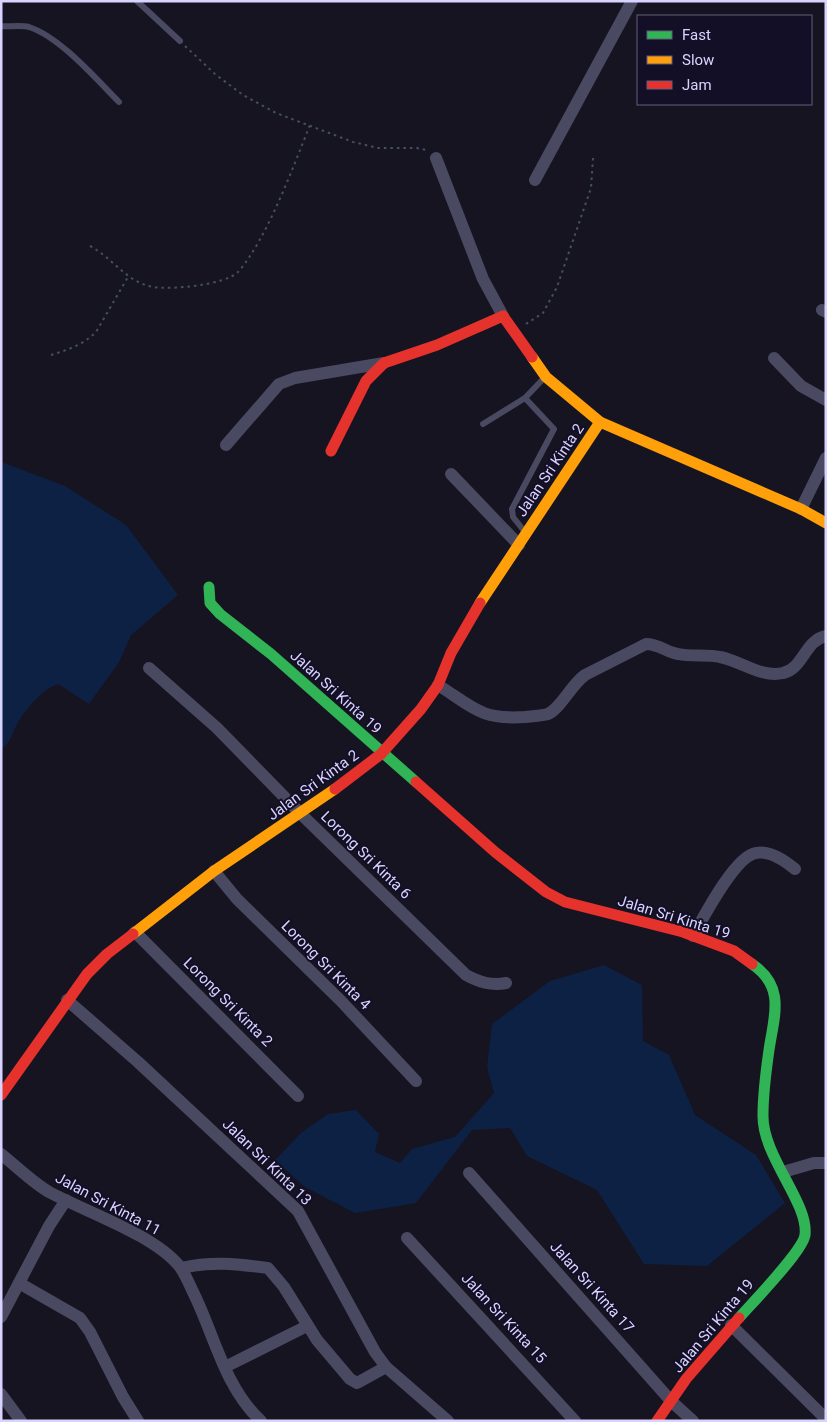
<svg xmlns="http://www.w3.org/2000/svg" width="827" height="1422" font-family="Roboto,sans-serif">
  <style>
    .water { fill: #0d2144 }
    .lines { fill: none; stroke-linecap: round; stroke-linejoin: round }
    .path { stroke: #44505f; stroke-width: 2; stroke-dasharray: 2.5 4; stroke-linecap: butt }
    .lane { stroke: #4a4962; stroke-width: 6 }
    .street { stroke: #4a4962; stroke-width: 12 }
    .fast { stroke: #30b455; stroke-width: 11 }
    .slow { stroke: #ff9f0a; stroke-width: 11 }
    .jam { stroke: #e5322d; stroke-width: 11 }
    .labels { text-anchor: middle; stroke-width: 4; stroke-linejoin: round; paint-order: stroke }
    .street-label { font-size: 15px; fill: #d9d4ff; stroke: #130f26 }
  </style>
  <rect width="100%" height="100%" fill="#161421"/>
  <g class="water">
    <path d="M 1,462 L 65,486 L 126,525 L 178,595 L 131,635 L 119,662 L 89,704 L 58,684 C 41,690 28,707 18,722 C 13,731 10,744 1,749 Z"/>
    <path d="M 604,965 L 642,985 L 643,1041 L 669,1055 L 695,1115 L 756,1155 L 785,1203 L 707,1266 L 644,1264 L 597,1190 L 527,1156 L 510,1128 L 472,1130 L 416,1203 L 355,1213 L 305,1187 L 275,1160 L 301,1133 L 328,1114 L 356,1110 L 379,1134 L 375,1152 L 400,1163 L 412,1149 L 455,1137 L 494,1093 L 487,1067 L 492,1024 L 550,981 Z"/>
  </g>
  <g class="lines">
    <g class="path">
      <path d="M 185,46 L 215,74 L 243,95 L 276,113 L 353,142 L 378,148 L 417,148 L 426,150"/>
      <path d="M 90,246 C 113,258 126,282 153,287 C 171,290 225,285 238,272 C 267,239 293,167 310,125"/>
      <path d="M 526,324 L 543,313 L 557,287 L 591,188 L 593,158"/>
      <path d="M 51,355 C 67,350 83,345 96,332 L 128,277"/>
    </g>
    <g class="lane">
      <path d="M 137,1 L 180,41"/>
      <path d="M 1,26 C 9,27 21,25 29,27 C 60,37 96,79 119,102"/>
      <path d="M 525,398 L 545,377"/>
      <path d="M 483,424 L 525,398 L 554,429 L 512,509 L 513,517 L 525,532"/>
    </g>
    <g class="street">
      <path d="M 436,158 L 483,279 L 503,316"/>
      <path d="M 535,180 L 632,1"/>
      <path d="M 822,310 L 826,312"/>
      <path d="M 774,358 L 801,386 L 826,400"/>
      <path d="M 226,445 L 279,384 L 295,378 L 384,363"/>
      <path d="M 451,474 L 519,545"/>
      <path d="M 801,509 L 826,458"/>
      <path d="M 149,668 L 217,728 L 301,814 L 466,975 C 479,982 491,986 506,983"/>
      <path d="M 438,685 C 473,707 480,720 525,717 C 532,716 541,716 548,714 C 561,708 571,685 585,675 L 646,644 C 659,644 666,652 678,654 C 692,657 707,654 720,657 C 741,661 761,678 783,673 C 803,669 805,640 826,636"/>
      <path d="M 214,871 L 237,899 L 341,1001 L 416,1081"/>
      <path d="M 135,932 L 298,1096"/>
      <path d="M 693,936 C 703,918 735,856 756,853 C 770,850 785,861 795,869"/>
      <path d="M 67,1000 L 138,1062 L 298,1211 L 375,1352 L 386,1367 L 448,1421"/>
      <path d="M 1,1154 C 16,1166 32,1182 49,1192 C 86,1212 155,1235 180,1267 C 186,1275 190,1286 194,1294 C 215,1337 225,1388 261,1421"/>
      <path d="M 783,1172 L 814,1163 L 826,1163"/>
      <path d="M 469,1173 L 671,1401 L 693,1421"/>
      <path d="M 407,1238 L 575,1421"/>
      <path d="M 181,1268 C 213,1261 236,1264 268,1268 L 284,1287 L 317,1340 L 350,1379 L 357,1383 L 386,1367"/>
      <path d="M 19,1283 L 80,1318 L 90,1332 L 123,1397 L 138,1421"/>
      <path d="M 1,1317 L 49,1226 L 66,1200"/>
      <path d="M 731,1325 L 826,1419"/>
      <path d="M 225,1367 L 307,1326"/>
      <path d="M 1,1394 L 21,1421"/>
    </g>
    <g class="fast">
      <path d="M 209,587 L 210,603 L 220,614 L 271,654 L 416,782"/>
      <path d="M 739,1318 C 752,1303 803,1251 805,1235 C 809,1203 762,1156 763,1115 C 763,1094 766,1071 769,1050 C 774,1016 786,987 752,964"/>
    </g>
    <g class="slow">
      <path d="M 532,357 L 546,377 L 600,422 L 801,509 L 826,523"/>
      <path d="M 480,603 L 600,422"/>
      <path d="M 133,934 L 214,871 L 335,789"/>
    </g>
    <g class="jam">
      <path d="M 331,451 L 366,381 L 384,363 L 437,345 L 503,316 L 532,357"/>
      <path d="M 416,782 L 495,852 L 546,892 L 565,902 L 683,932 L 734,951 L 752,964"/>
      <path d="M 335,789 L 381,754 L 421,709 L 438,685 L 451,653 L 480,603"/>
      <path d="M 1,1095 L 87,974 L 107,954 L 133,934"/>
      <path d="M 657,1421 L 686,1379 L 739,1318"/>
    </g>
  </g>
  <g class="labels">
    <g class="street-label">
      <text transform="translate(550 470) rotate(-56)" y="5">Jalan Sri Kinta 2</text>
      <text transform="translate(336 692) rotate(42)" y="5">Jalan Sri Kinta 19</text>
      <text transform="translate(313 785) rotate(-36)" y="5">Jalan Sri Kinta 2</text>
      <text transform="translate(366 855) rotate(44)" y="5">Lorong Sri Kinta 6</text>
      <text transform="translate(674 917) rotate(17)" y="5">Jalan Sri Kinta 19</text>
      <text transform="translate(326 965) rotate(45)" y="5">Lorong Sri Kinta 4</text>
      <text transform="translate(228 1002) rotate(45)" y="5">Lorong Sri Kinta 2</text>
      <text transform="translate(267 1162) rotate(44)" y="5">Jalan Sri Kinta 13</text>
      <text transform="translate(108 1204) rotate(28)" y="5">Jalan Sri Kinta 11</text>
      <text transform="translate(592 1287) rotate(48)" y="5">Jalan Sri Kinta 17</text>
      <text transform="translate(504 1318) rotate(47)" y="5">Jalan Sri Kinta 15</text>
      <text transform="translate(713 1326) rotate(-50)" y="5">Jalan Sri Kinta 19</text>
    </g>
  </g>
  <rect width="827" height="1422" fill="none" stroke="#d9d4ff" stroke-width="5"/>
  <rect x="637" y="15" width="175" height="90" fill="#130f26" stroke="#625e7d"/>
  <rect x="647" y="31" width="25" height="8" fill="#30b455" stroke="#625e7d"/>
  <text x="682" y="40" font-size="15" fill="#d9d4ff">Fast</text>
  <rect x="647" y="56" width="25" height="8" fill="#ff9f0a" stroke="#625e7d"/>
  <text x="682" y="65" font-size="15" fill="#d9d4ff">Slow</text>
  <rect x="647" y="81" width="25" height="8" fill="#e5322d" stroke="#625e7d"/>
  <text x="682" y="90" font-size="15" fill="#d9d4ff">Jam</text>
</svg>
